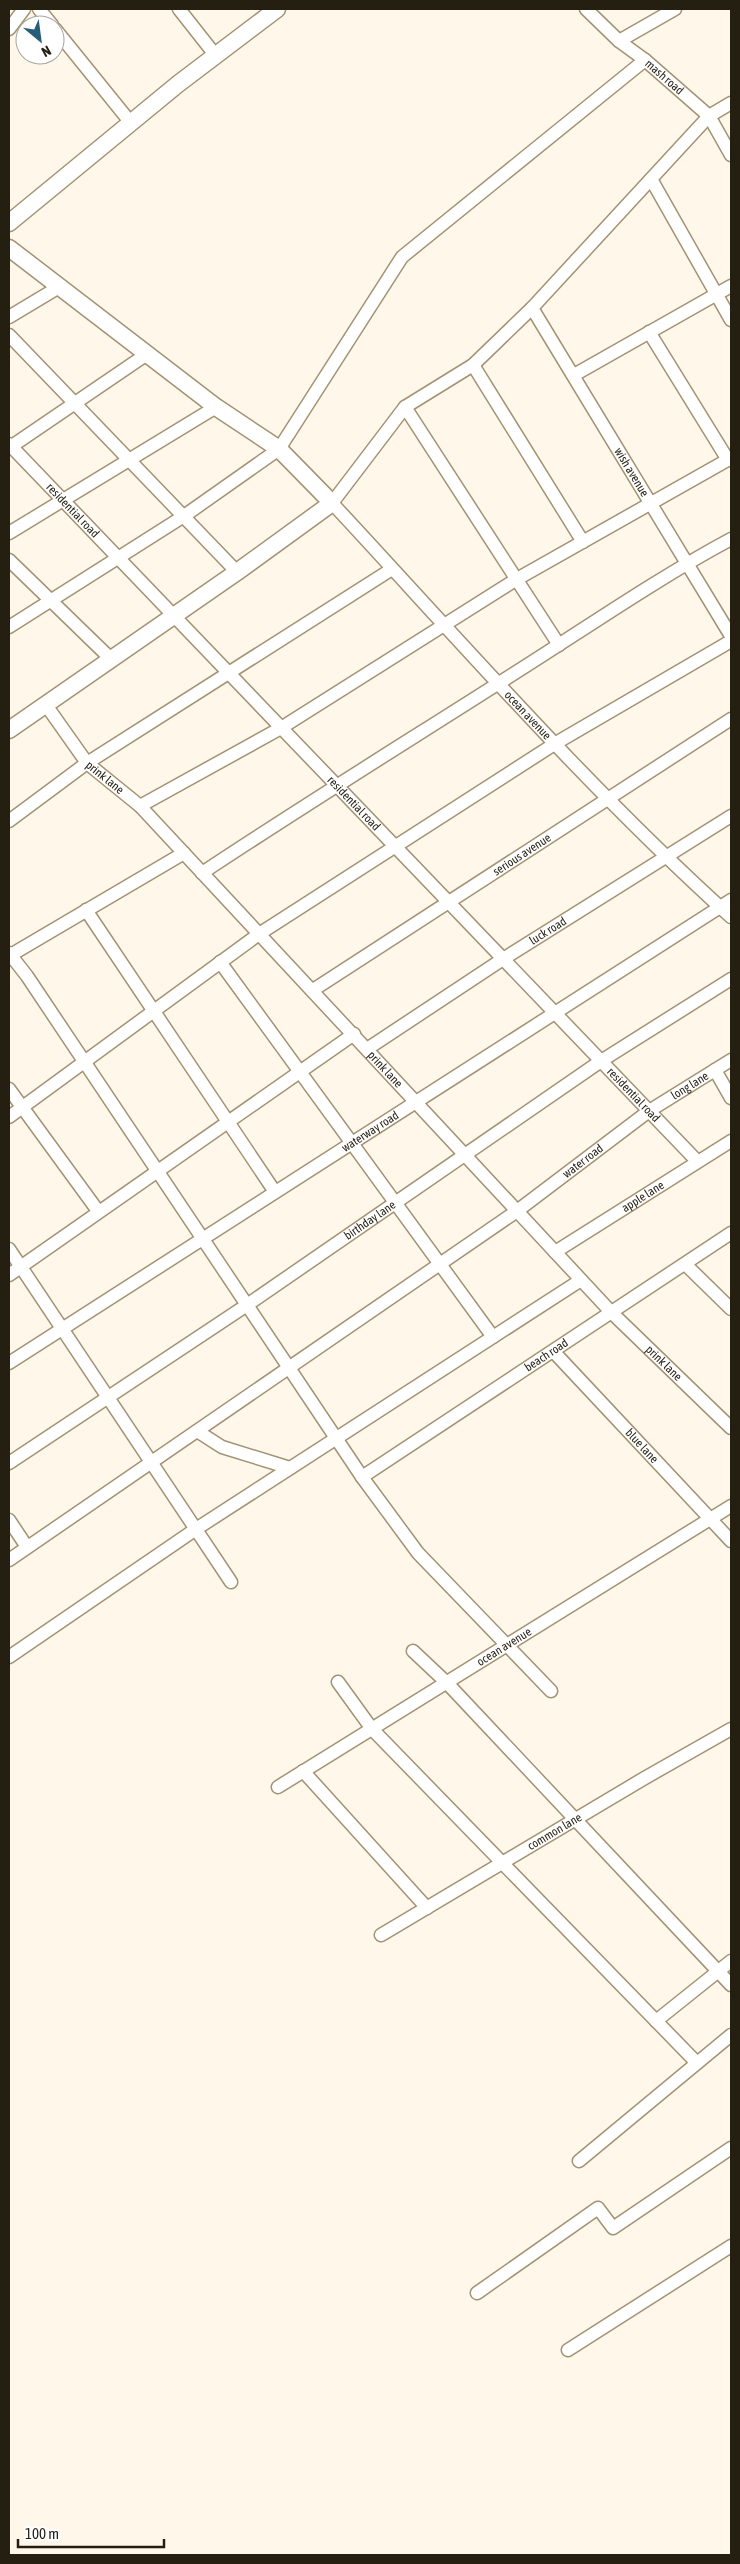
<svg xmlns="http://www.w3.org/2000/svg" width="740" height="2564" font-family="'Asap Condensed',sans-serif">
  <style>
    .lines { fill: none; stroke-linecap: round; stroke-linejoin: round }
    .minor-casing { stroke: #a39273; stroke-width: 15 }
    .major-casing { stroke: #a39273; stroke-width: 19 }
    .minor { stroke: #fff; stroke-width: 12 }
    .major { stroke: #fff; stroke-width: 16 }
    .labels { text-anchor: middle; stroke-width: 5; stroke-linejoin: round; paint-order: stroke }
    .street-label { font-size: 12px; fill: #251f12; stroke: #fff }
  </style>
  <rect width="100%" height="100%" fill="#fff8ea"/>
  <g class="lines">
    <defs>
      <g id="minor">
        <path d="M 39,9 L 52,25"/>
        <path d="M 179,9 L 216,56"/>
        <path id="s1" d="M 586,9 L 619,41 L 645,60 L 709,116 L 731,155"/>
        <path d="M 9,29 L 24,9"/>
        <path d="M 55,29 L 131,123"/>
        <path d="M 619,41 L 675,9"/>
        <path id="s2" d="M 731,103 L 709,116 L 532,308 L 473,365 L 405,407 L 332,503 C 462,643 589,789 731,917"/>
        <path d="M 651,179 L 731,320"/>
        <path id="s3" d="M 532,308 L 731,636"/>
        <path d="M 9,317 L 59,287"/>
        <path d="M 649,332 L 728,460"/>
        <path d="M 9,335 L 237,572"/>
        <path d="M 473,365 L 583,542"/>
        <path d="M 574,375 L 731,286"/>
        <path d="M 405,407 L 559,645"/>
        <path id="s4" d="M 9,444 L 697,1161"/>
        <path d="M 9,448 L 147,354"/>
        <path d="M 9,533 L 216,407"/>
        <path d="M 9,560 L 111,659"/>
        <path d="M 9,627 L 184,516 L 279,449 L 402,257 L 645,60"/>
        <path id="s5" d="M 46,705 L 87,763 L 140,806 L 611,1312 L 731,1428"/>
        <path d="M 140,806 L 281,728 L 517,579 L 731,458"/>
        <path d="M 9,821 L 87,763 L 392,569"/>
        <path d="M 202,873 C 300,808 400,746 499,683 C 576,635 651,582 731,539"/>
        <path d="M 86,910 L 275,1192"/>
        <path d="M 9,953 L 27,976 L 362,1477 L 418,1553 L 551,1691"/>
        <path d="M 9,956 L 184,853"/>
        <path d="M 220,962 L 493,1337"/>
        <path id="s6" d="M 313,990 L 731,719"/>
        <path id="s7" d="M 367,1049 L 503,959 L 731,816"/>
        <path d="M 715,1070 L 731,1098"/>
        <path d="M 9,1089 L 98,1211"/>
        <path d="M 9,1117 L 259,934 L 556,743 L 731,641"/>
        <path d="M 9,1249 L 231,1582"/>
        <path id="s8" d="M 555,1252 L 731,1141"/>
        <path d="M 686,1265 L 731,1309"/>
        <path d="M 9,1275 L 354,1034"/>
        <path id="s9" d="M 553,1351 L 731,1541"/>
        <path id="s10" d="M 9,1363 L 731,900"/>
        <path d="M 197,1431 L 222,1447 L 290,1468"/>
        <path id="s11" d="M 9,1463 L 247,1305 L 601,1061 L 731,979"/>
        <path id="s12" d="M 362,1477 L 731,1233"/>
        <path d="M 9,1520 L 27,1547"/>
        <path id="s13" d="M 9,1560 L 517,1211 L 649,1111 L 731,1060"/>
        <path d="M 413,1651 L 447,1683 L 731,1985"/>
        <path d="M 9,1657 L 196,1529 L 581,1280"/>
        <path d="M 338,1682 L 372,1729 L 697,2063"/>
        <path d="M 303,1771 L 427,1908"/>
        <path id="s14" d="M 278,1787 L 731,1506"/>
        <path id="s15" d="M 381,1935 L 643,1779 L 731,1729"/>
        <path d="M 656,2021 L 731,1961"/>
        <path d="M 579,2161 L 731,2035"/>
        <path d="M 477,2293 L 598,2208 L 613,2228 L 731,2148"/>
        <path d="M 568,2350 L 731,2246"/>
      </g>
      <g id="major">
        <path d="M 9,223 L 178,84 L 277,9"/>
        <path d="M 9,248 L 216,407 L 279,449 L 332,503 L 237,572 L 9,730"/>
      </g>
    </defs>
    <use href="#minor" class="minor-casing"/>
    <use href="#major" class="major-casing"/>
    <use href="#minor" class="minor"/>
    <use href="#major" class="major"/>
  </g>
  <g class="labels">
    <g class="street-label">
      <text dy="4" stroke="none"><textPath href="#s1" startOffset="104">mash road</textPath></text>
      <text dy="4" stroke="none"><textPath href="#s3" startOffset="192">wish avenue</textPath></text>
      <text dy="4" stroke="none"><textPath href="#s4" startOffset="92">residential road</textPath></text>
      <text dy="4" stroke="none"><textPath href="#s2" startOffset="858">ocean avenue</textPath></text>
      <text dy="4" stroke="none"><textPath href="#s5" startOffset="94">prink lane</textPath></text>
      <text dy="4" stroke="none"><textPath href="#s4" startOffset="498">residential road</textPath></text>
      <text dy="4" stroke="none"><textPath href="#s6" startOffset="249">serious avenue</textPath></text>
      <text dy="4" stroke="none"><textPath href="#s7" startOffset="216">luck road</textPath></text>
      <text dy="4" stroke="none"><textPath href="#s5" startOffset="499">prink lane</textPath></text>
      <text dy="4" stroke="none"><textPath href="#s13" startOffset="830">long lane</textPath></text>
      <text dy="4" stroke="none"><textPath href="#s4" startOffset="902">residential road</textPath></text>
      <text dy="4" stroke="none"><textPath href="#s10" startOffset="429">waterway road</textPath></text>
      <text dy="4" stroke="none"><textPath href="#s13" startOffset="699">water road</textPath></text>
      <text dy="4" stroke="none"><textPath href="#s8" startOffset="104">apple lane</textPath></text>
      <text dy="4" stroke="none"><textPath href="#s11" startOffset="435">birthday lane</textPath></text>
      <text dy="4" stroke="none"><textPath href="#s12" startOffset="221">beach road</textPath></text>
      <text dy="4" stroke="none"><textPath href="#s5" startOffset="904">prink lane</textPath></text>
      <text dy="4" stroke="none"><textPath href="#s9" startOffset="130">blue lane</textPath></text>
      <text dy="4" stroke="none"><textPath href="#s14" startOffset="266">ocean avenue</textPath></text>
      <text dy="4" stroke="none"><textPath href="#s15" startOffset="202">common lane</textPath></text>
    </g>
  </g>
  <rect width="740" height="2564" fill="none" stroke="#251f12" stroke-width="20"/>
  <g transform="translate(40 40) rotate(151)"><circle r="24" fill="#ffffff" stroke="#a8a5a0"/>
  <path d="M0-4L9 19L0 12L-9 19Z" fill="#265d78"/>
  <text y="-8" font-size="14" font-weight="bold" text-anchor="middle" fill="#251f12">N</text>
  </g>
  <path d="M18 2539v8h146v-8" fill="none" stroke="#251f12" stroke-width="2.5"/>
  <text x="25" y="2539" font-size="15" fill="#251f12" stroke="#ffffff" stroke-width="4" paint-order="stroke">100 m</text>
</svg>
